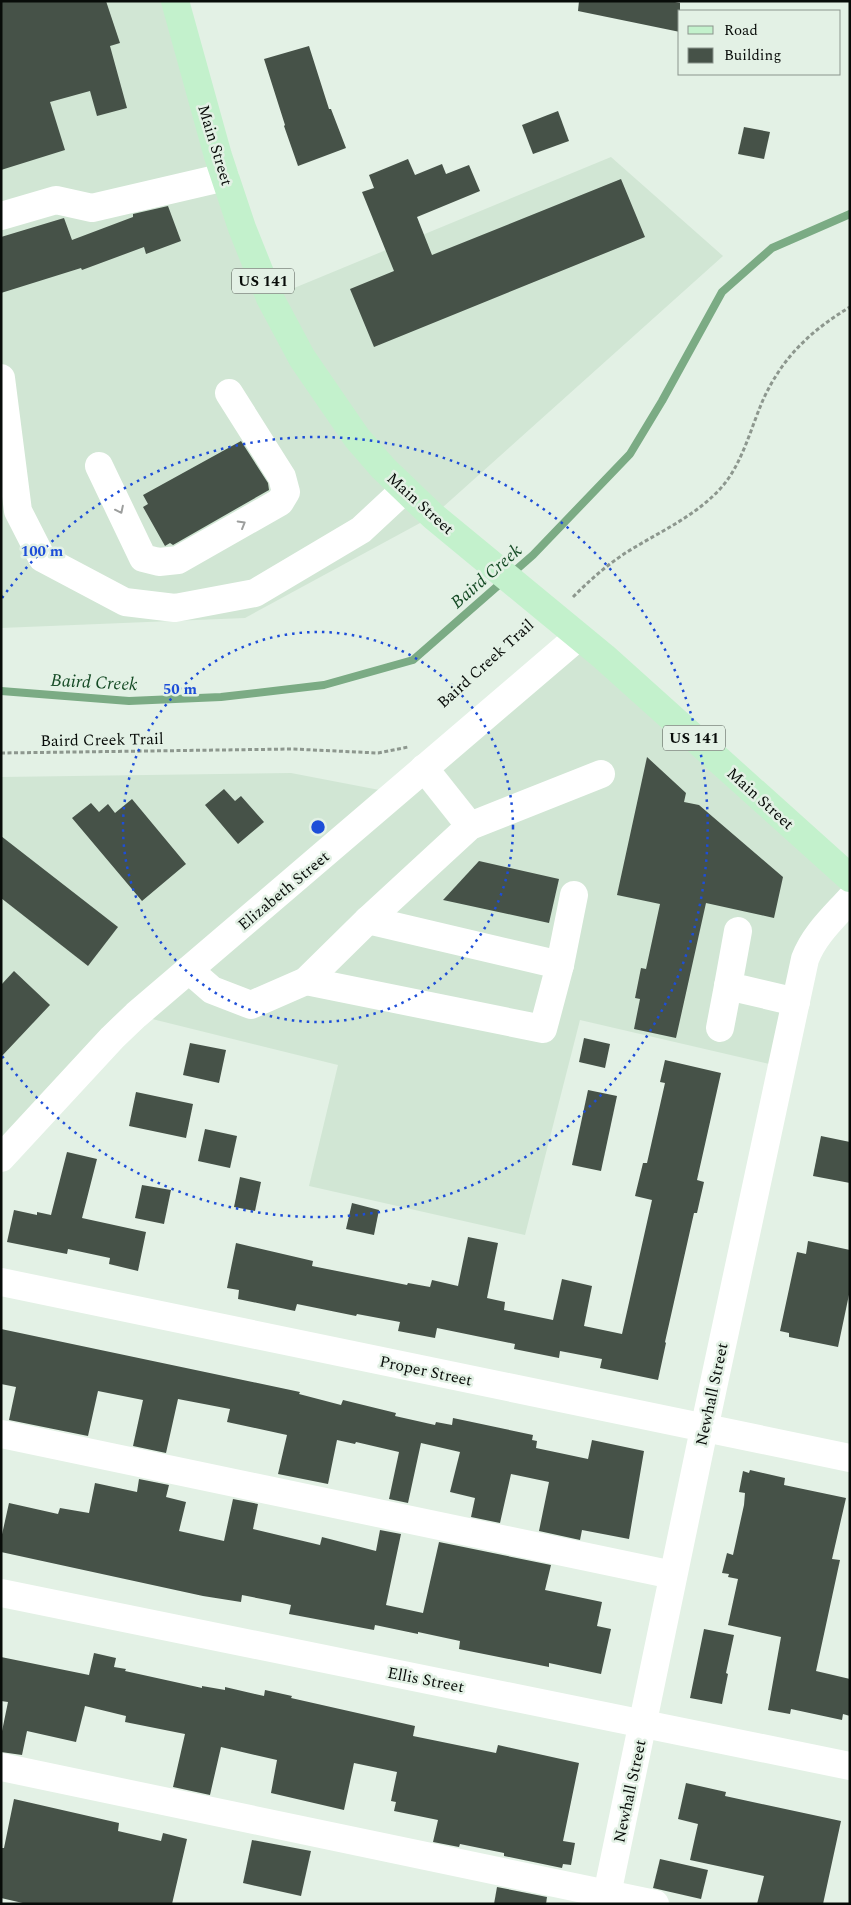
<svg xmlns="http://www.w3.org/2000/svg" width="851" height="1905" font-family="Spectral,serif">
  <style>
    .built { fill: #d1e6d4 }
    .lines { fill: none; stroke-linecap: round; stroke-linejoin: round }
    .stream { stroke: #7bab84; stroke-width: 8 }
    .building { fill: #465248 }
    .path { stroke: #8d978e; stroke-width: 3; stroke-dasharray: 4 2.5; stroke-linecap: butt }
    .minor { stroke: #fff; stroke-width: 28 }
    .major { stroke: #c3f1cc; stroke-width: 28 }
    .oneway { stroke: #9c9e9d }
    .ring { fill: none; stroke: #1d4ed8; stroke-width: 2.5; stroke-dasharray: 2.5 5 }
    .labels { text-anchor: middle; stroke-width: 5; stroke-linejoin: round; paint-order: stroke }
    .shield { fill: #e3f1e5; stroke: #4a514b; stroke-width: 1 }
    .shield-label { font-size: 15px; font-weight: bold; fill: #080c09 }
    .street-label { font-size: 16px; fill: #080c09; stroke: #e3f1e5 }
    .water-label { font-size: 18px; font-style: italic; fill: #154b25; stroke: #e3f1e5 }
    .centre { fill: #1d4ed8; stroke: #e3f1e5; stroke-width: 2.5 }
    .ring-label { font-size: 15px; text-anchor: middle; font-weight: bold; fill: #1d4ed8; stroke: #e3f1e5; stroke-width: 5; stroke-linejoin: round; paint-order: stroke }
  </style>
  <rect width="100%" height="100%" fill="#e3f1e5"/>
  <g class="built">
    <path d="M 1,1 L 175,1 L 270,298 L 611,157 L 723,256 L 433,516 L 245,618 L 1,628 Z"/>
    <path d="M 578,637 L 850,878 L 831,921 L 782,1067 L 580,1020 L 525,1235 L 309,1186 L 338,1065 L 136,1015 L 1,1158 L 1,777 L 291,773 L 395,793 Z"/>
  </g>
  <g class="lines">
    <path class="stream" d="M 1,691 L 129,701 L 221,697 L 324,685 L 413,660 L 533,555 L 630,454 L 662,401 L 722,292 L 772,248 L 850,214"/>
  </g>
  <g class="building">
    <path d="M 1,1 L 106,1 L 120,43 L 110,46 L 127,108 L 97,116 L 90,91 L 50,102 L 65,150 L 1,170 Z"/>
    <path d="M 579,1 L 670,1 L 680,3 L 680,32 L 578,11 Z"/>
    <path d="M 309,46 L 329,109 L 331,109 L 346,148 L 298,166 L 284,126 L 285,125 L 264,59 Z"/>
    <path d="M 558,111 L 569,141 L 533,154 L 522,125 Z"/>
    <path d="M 744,127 L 770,132 L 764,159 L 738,154 Z"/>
    <path d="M 408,159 L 415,175 L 442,164 L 446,174 L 469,165 L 480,191 L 417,217 L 432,255 L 621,179 L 645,237 L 374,347 L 350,289 L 394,271 L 362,192 L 374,188 L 369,175 Z"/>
    <path d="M 168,206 L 181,241 L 146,254 L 144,247 L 82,270 L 81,268 L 1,293 L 1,237 L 64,218 L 72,240 L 133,217 L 133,214 Z"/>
    <path d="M 241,441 L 268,483 L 269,490 L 173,545 L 170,543 L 165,546 L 143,507 L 148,504 L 143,495 Z"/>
    <path d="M 647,757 L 686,793 L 684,802 L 699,805 L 783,877 L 774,918 L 706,903 L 676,1038 L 634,1029 L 640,999 L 635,998 L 641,968 L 646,969 L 660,904 L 617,895 Z"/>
    <path d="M 224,789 L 235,801 L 241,796 L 264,822 L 238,844 L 205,805 Z"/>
    <path d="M 132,799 L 186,864 L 142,901 L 72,818 L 91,803 L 99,812 L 108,804 L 115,813 Z"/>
    <path d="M 1,836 L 118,927 L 88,966 L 1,898 Z"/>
    <path d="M 479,861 L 559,879 L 549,923 L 443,900 Z"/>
    <path d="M 14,971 L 50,1005 L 1,1057 L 1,985 Z"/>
    <path d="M 584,1038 L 610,1044 L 605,1068 L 579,1062 Z"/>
    <path d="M 190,1043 L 226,1050 L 219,1083 L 183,1075 Z"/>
    <path d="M 665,1060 L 721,1073 L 697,1180 L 704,1182 L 697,1213 L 694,1213 L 665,1342 L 666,1343 L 658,1380 L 600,1368 L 602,1359 L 560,1351 L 559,1358 L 514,1349 L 515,1344 L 437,1328 L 435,1338 L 398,1331 L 400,1322 L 357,1314 L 356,1316 L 297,1304 L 295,1311 L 238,1299 L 239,1290 L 227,1288 L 236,1243 L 313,1261 L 312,1266 L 407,1285 L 408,1283 L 430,1287 L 432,1280 L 458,1286 L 468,1237 L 498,1243 L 487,1298 L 505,1302 L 504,1310 L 553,1320 L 562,1279 L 592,1286 L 584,1326 L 622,1334 L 652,1200 L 635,1196 L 643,1163 L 647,1163 L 665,1083 L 660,1082 Z"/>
    <path d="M 588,1090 L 617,1096 L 601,1171 L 572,1165 Z"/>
    <path d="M 136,1092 L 193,1104 L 186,1138 L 129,1126 Z"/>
    <path d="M 205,1129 L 237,1136 L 230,1168 L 198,1161 Z"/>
    <path d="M 821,1136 L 850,1142 L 850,1183 L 813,1176 Z"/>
    <path d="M 67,1152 L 97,1159 L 82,1218 L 146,1232 L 138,1271 L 109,1264 L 110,1258 L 68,1249 L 67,1254 L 7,1242 L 14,1210 L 37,1215 L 37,1212 L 51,1215 Z"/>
    <path d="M 240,1177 L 261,1182 L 255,1211 L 234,1207 Z"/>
    <path d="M 142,1185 L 171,1190 L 164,1224 L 135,1218 Z"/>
    <path d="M 352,1203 L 379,1210 L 374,1235 L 346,1229 Z"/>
    <path d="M 808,1241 L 850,1250 L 850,1290 L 838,1347 L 789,1337 L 789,1333 L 780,1331 L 797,1252 L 806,1254 Z"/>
    <path d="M 1,1329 L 300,1392 L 299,1394 L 341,1405 L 343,1400 L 396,1413 L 395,1416 L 435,1425 L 436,1422 L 452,1425 L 453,1418 L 505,1429 L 533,1435 L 532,1440 L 537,1441 L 536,1448 L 588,1459 L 592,1440 L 644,1451 L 629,1539 L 582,1530 L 580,1540 L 539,1531 L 549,1482 L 511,1474 L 500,1523 L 471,1517 L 475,1498 L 450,1492 L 460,1452 L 421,1443 L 408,1503 L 389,1499 L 399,1452 L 356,1442 L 355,1444 L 337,1440 L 328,1484 L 278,1474 L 287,1435 L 227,1422 L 230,1409 L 178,1399 L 166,1453 L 133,1446 L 143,1400 L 98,1391 L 88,1436 L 9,1420 L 16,1387 L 1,1384 Z"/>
    <path d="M 750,1470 L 785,1478 L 784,1485 L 846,1498 L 832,1559 L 840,1560 L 816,1671 L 850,1679 L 850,1716 L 843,1714 L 842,1720 L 791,1709 L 790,1714 L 768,1710 L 781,1637 L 728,1625 L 738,1579 L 728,1577 L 729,1574 L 722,1573 L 727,1553 L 733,1555 L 744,1505 L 745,1493 L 739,1492 L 743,1471 L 749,1473 Z"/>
    <path d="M 139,1479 L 169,1485 L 166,1497 L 186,1502 L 179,1531 L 224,1541 L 233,1499 L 258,1504 L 253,1529 L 320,1545 L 322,1537 L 376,1551 L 380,1530 L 401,1534 L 386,1605 L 423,1613 L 439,1542 L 551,1565 L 545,1590 L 602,1602 L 597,1626 L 611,1629 L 601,1674 L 549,1663 L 549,1667 L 459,1649 L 460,1641 L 418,1632 L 418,1634 L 375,1625 L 374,1630 L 289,1614 L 291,1605 L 287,1604 L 242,1595 L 241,1602 L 203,1596 L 1,1552 L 1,1539 L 9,1503 L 58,1514 L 60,1508 L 89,1513 L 95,1483 L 137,1492 Z"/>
    <path d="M 704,1629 L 734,1635 L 726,1673 L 728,1674 L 722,1704 L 690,1698 Z"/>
    <path d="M 94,1653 L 116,1658 L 114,1667 L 126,1669 L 125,1671 L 202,1688 L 202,1686 L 225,1690 L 225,1687 L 264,1696 L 265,1690 L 292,1696 L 291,1698 L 415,1726 L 413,1736 L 496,1753 L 498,1745 L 579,1763 L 563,1841 L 575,1843 L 571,1865 L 563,1864 L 562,1868 L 504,1856 L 504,1853 L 460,1844 L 459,1847 L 433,1842 L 438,1820 L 394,1811 L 396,1802 L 391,1801 L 397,1772 L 354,1763 L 344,1810 L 271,1793 L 277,1760 L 221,1747 L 210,1795 L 173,1787 L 185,1734 L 125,1722 L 126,1716 L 85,1706 L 76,1742 L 27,1731 L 22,1755 L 1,1752 L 1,1736 L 8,1702 L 1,1701 L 1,1657 L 89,1675 Z"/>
    <path d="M 686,1783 L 726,1792 L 725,1796 L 841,1821 L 823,1904 L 757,1904 L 764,1876 L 690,1860 L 698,1824 L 678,1819 Z"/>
    <path d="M 14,1799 L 119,1823 L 118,1831 L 161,1841 L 163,1833 L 187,1839 L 172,1904 L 27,1904 L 1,1898 L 1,1848 L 4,1848 Z"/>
    <path d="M 252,1840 L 311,1851 L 301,1896 L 243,1883 Z"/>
    <path d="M 660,1859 L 708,1870 L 701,1899 L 653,1888 Z"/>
    <path d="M 497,1887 L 547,1897 L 546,1904 L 494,1904 Z"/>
  </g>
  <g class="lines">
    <g class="path">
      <path d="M 573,597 C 591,579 610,562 632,549 C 663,530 695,516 720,489 C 742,465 750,430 763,400 C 782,358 810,331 850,307"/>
      <path d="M 1,753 L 293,749 L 378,753 L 408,747"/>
    </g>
    <g class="minor">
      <path d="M 1,216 L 56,200 L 92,208 L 225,177"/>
      <path d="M 1,378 L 18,511 L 42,558 L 125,602 L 175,608 L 255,593 L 361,530 L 404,490"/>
      <path d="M 99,466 L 143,558 L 159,562 L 178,560 L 280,502 L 286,492 L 282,477 L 229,393"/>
      <path d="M 424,768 L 470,826"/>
      <path d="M 368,920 L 560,965"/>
      <path d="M 738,931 L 728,986 L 796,1002"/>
      <path d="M 189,970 L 212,990 L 251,1005 L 306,981 L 368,920 L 470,826 L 601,774"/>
      <path d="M 306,981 L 543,1029 L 560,965 L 574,895"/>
      <path d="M 720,1028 L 728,986"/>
      <path d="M 1,1158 L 112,1038 L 136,1015 L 578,637"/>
      <path d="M 1,1282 L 850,1458"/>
      <path d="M 1,1434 L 673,1575"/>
      <path d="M 1,1593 L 850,1766"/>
      <path d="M 1,1767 L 655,1904"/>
      <path d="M 605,1904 L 700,1448 L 805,959 C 814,935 833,918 850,899"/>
    </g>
    <path class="major" d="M 175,1 L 218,156 L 242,228 L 270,298 L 302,358 L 357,438 L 383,468 L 433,516 L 604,657 L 850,878"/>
  </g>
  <defs><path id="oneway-chevron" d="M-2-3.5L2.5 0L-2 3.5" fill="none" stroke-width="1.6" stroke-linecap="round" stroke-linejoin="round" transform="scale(1.25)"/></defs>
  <g class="oneway">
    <use href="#oneway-chevron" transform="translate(120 510) rotate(64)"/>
    <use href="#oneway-chevron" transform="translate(242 524) rotate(-30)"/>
  </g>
  <g class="ring">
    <circle cx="318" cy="827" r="195"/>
    <path d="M2 598A390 390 0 1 1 2 1056"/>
  </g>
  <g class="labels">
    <g class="shield">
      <rect x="232" y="268.5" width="62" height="25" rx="4"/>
      <rect x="663" y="725.5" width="62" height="25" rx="4"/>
    </g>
    <g class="shield-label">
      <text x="263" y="286">US 141</text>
      <text x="694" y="743">US 141</text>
    </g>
    <g class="street-label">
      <text transform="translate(216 145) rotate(73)" y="6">Main Street</text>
      <text transform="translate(421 503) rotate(42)" y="6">Main Street</text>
      <text transform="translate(485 663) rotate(-42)" y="6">Baird Creek Trail</text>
      <text transform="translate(102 739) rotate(-1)" y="6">Baird Creek Trail</text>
      <text transform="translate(761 798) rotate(42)" y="6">Main Street</text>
      <text transform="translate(283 890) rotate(-40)" y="6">Elizabeth Street</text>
      <text transform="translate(426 1370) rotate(12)" y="6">Proper Street</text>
      <text transform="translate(711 1394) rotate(-78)" y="6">Newhall Street</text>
      <text transform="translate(426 1679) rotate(11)" y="6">Ellis Street</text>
      <text transform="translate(629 1791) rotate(-78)" y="6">Newhall Street</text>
    </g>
    <g class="water-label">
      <text transform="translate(486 576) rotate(-41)" y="6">Baird Creek</text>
      <text transform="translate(94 682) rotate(3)" y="6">Baird Creek</text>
    </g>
  </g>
  <circle cx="318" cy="827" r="8" class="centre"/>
  <g class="ring-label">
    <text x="42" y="556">100 m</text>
    <text x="180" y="694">50 m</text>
  </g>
  <rect width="851" height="1905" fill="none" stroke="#080c09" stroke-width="5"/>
  <rect x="678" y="10" width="162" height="65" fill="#e3f1e5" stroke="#8b958d"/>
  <rect x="688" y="26" width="25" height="8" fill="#c3f1cc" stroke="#8b958d"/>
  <text x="724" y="35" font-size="15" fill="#080c09">Road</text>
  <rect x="688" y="48" width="25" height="15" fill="#465248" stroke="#8b958d"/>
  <text x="724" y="60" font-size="15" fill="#080c09">Building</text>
</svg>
